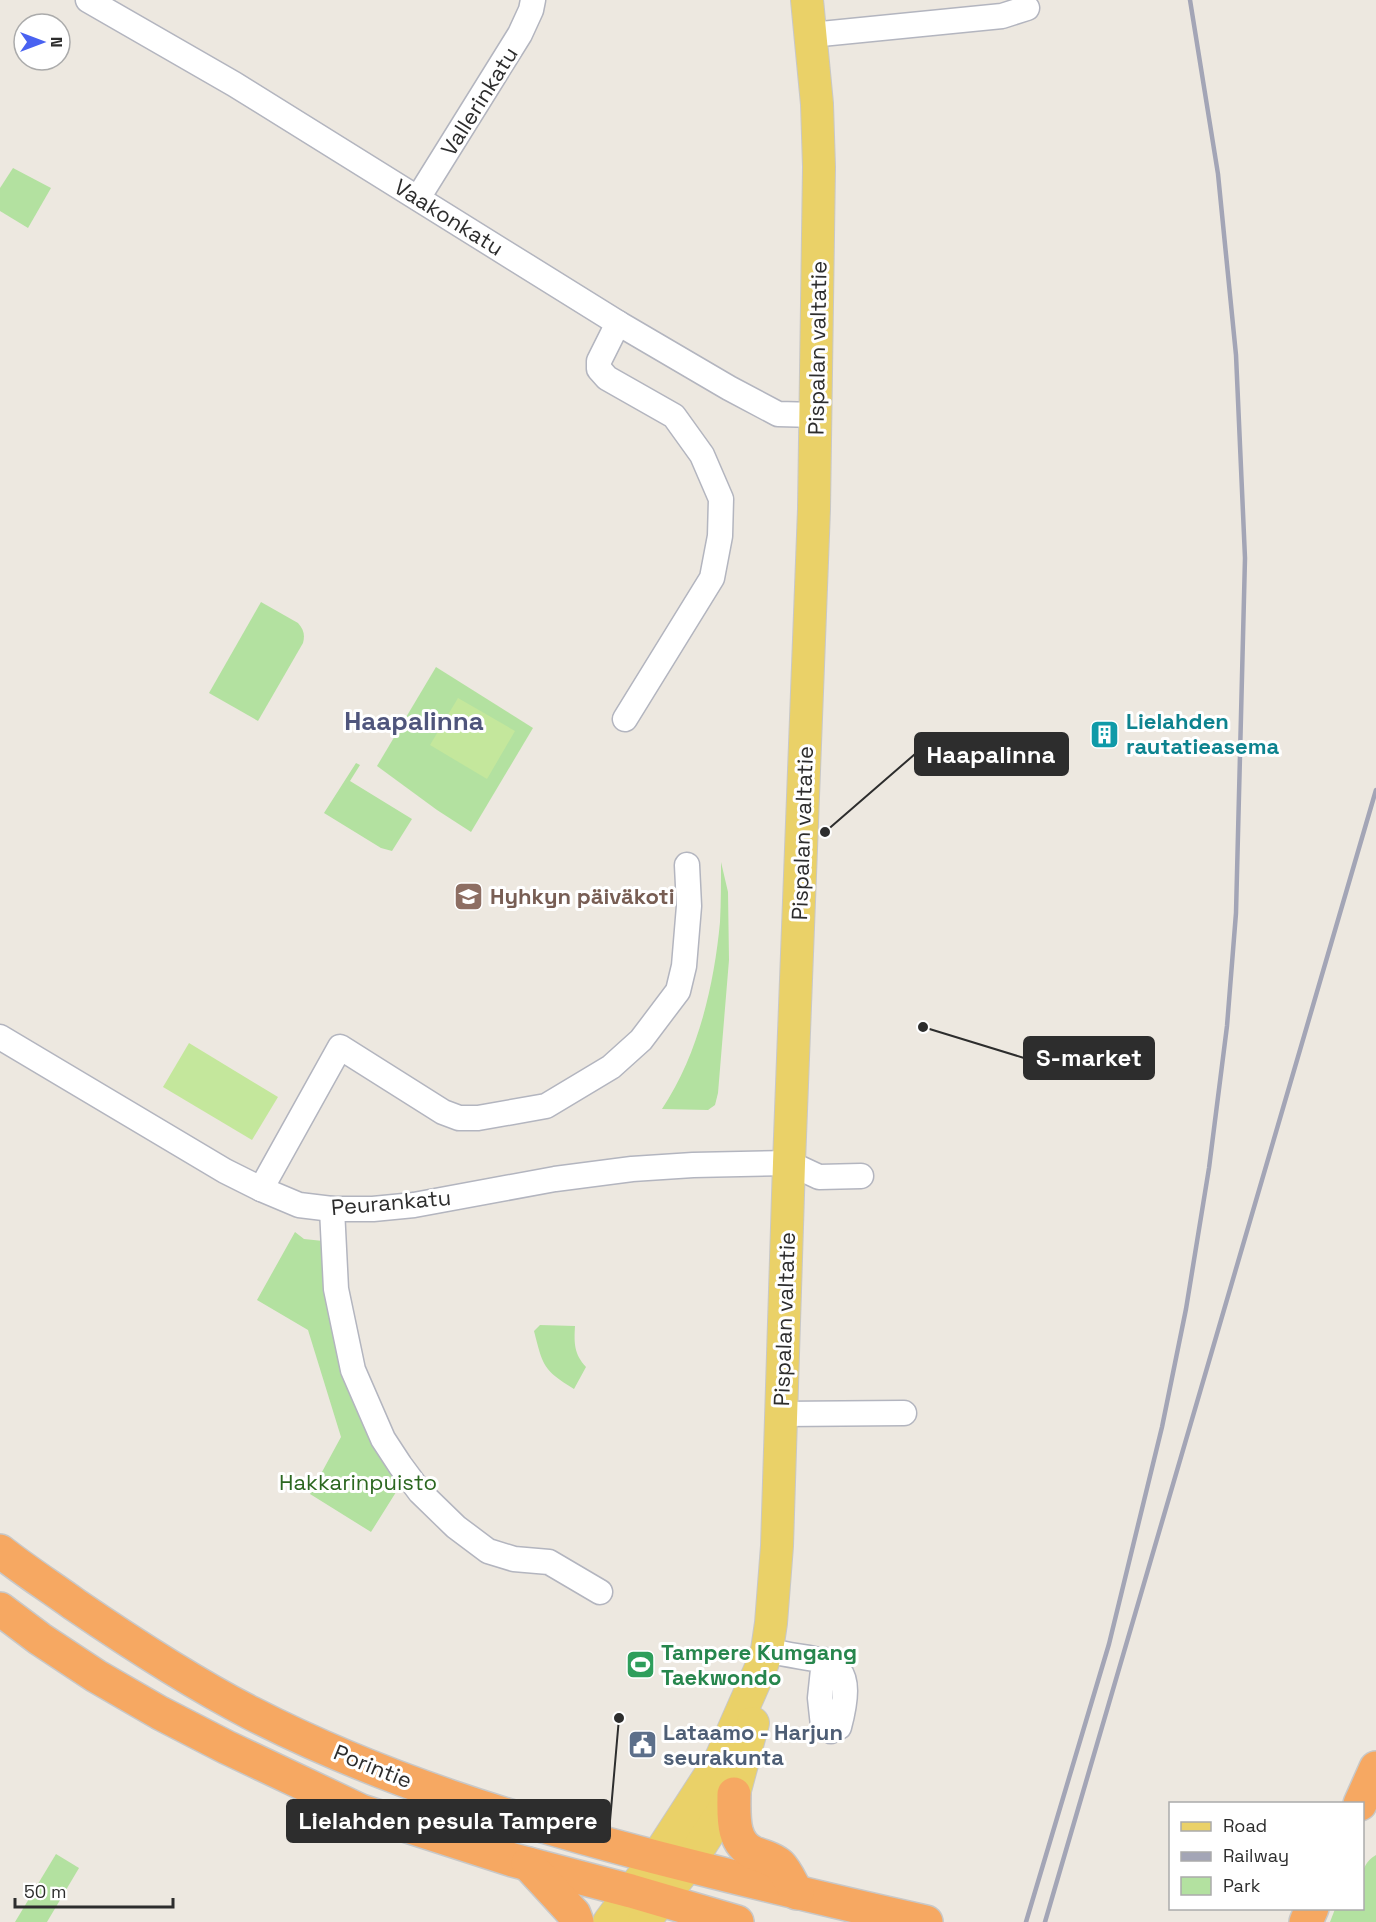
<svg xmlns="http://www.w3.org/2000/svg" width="1376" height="1922" font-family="'Space Grotesk',sans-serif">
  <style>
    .green { fill: #b3e1a0 }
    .pitch { fill: #c4e79c }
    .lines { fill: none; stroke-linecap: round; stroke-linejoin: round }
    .minor-casing { stroke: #b3b5bf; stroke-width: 27 }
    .major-casing { stroke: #c8c8c8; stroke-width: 34 }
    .highway-casing { stroke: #c8c8c8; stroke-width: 36 }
    .minor { stroke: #fff; stroke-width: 24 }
    .major { stroke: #ead168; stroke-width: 32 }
    .highway { stroke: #f6a862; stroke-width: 33 }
    .rail { stroke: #a3a5b6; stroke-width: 4.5 }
    .labels { text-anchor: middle; stroke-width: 6; stroke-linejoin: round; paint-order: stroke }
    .street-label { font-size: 22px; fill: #2d2d2d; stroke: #fff }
    .culture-label { font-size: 22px; font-weight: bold; fill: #0d838f; stroke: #fff; text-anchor: start }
    .education-label { font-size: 22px; font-weight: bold; fill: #785e54; stroke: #fff; text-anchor: start }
    .park-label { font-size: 22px; fill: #2b671f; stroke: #fff }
    .leisure-label { font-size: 22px; font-weight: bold; fill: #27864d; stroke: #fff; text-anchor: start }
    .service-label { font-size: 22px; font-weight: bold; fill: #4e5e75; stroke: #fff; text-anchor: start }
    .quarter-label { font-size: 26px; font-weight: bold; fill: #4f557c; stroke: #fff }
    .leader { fill: none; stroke: #2d2d2d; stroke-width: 2 }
    .callout-dot { fill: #2d2d2d; stroke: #fff; stroke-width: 2 }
    .callout { fill: #2d2d2d; stroke: #2d2d2d; stroke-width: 2 }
    .callout-label { font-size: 24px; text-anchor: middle; font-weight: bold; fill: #fff }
  </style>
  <rect width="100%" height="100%" fill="#ede8e0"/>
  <g class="green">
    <path d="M 13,168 L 51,188 L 28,228 L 0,211 L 0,188 Z"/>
    <path d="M 261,602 L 298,623 C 304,630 305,635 303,643 L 258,721 L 209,693 Z"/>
    <path d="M 436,667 L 533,728 L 471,832 L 437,810 L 377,766 Z"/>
    <path d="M 356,763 L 360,765 L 350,781 L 412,819 L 392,851 L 381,848 L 324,813 Z"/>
    <path d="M 721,862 L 728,892 L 729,960 L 718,1093 L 715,1105 L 708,1110 L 662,1109 C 698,1055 714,986 720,922 C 721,902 721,882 721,862 Z"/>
    <path d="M 295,1232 L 304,1239 L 323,1241 L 327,1295 L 403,1481 L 371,1532 L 310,1494 L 341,1437 L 308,1330 L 257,1300 Z"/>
    <path d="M 540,1325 L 575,1326 C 574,1343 574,1354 586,1367 L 574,1389 C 543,1370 543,1366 534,1331 Z"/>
    <path d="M 56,1854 L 79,1868 L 47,1922 L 15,1922 Z"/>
    <path d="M 1376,1855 L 1376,1922 L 1330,1922 L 1335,1909 L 1362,1908 C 1362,1887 1356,1867 1376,1855 Z"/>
  </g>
  <g class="pitch">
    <path d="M 458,698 L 515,731 L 487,779 L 430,745 Z"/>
    <path d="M 189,1043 L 278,1097 L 252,1140 L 163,1087 Z"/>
  </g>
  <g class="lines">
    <defs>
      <g id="minor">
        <path d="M 88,0 L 234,84 L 618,323 L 729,388 L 778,414 L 816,415"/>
        <path d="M 811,35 L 1002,16 L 1027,8"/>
        <path d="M 418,198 L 520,34 L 531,10 L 533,0"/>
        <path d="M 618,323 L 599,361 L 599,369 L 607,378 L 674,416 L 702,455 L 721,499 L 720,536 L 712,578 L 625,719"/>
        <path d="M 0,1037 L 225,1171 L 261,1189 L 299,1205 L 332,1209 L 373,1209 L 414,1205 L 555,1179 L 632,1169 L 693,1165 L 789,1163 L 819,1177 L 861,1176"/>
        <path d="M 261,1189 L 340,1047 L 443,1112 L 459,1118 L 478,1118 L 546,1106 L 611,1067 L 641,1040 L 678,991 L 684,966 L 689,906 L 687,865"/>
        <path d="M 332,1209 L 336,1289 L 353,1370 L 383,1439 L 400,1465 L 420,1492 L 456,1527 L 488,1551 L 514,1559 L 549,1562 L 600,1592"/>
        <path d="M 781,1414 L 904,1413"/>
        <path d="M 767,1650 C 823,1665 860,1648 839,1727 L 831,1731 L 823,1726 L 820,1698 L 824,1660"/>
      </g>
      <g id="major">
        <path d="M 609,1922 L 657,1857 L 721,1758 L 762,1665 L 767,1650 L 771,1623 L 777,1546 L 789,1163 L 814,509 L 819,167 L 817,104 L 807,0"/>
        <path d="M 644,1922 L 688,1865 L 734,1794 L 753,1723"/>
      </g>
      <g id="highway">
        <path d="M 0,1551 C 24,1570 49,1586 74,1604 C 131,1643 189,1681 251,1713 C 379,1779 517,1821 655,1857 C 745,1880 835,1902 926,1922"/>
        <path d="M 0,1609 L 40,1639 L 96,1676 L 160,1713 L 226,1747 L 361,1811 L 513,1860 L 631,1891 L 737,1922"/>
        <path d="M 734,1794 C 734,1815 731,1843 754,1853 C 762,1856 774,1859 780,1865 C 787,1872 792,1885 797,1893"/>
        <path d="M 1360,1804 L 1376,1768"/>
        <path d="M 528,1864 L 574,1914 L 577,1922"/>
        <path d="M 1306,1922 L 1312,1908"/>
      </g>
    </defs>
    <use href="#minor" class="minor-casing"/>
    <use href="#major" class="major-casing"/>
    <use href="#highway" class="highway-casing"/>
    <use href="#minor" class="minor"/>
    <use href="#major" class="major"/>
    <use href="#highway" class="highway"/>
    <g class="rail">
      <path d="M 1026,1922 L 1109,1644 L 1162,1427 L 1186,1309 L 1209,1168 L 1227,1026 L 1236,913 L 1245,558 L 1236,355 L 1218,174 L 1190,0"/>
      <path d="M 1045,1922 L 1376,790"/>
    </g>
  </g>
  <defs>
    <symbol id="building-square" viewBox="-11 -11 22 22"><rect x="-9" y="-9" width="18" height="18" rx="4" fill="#0f9aa8" stroke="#fff"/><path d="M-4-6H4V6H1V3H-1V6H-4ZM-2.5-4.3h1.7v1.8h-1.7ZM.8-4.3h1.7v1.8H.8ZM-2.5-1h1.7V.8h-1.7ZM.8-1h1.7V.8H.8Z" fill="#fff"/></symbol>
    <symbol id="school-square" viewBox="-11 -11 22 22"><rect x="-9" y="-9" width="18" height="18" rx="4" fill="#8d6e63" stroke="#fff"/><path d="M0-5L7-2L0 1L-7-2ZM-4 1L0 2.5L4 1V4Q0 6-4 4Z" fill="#fff"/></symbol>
    <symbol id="stadium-square" viewBox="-11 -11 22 22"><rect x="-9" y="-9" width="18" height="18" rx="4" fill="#2e9e5b" stroke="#fff"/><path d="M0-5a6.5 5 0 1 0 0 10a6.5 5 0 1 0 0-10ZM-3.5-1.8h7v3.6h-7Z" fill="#fff"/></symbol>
    <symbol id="civic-square" viewBox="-11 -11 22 22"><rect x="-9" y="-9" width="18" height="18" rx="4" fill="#5c6f8a" stroke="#fff"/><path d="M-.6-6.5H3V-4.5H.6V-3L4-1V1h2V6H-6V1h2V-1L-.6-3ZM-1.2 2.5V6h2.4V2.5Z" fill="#fff"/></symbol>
  </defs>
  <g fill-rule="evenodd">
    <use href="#building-square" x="1088" y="718" width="33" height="33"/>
    <use href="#school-square" x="452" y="880" width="33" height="33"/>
    <use href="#stadium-square" x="624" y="1648" width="33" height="33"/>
    <use href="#civic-square" x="626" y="1728" width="33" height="33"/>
  </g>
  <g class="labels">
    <g class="street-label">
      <text transform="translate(479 101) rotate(-58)" y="8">Vallerinkatu</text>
      <text transform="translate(449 217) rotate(32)" y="8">Vaakonkatu</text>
      <text transform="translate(817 348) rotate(-89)" y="8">Pispalan valtatie</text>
      <text transform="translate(802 833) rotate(-88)" y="8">Pispalan valtatie</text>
      <text transform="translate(391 1202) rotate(-5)" y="8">Peurankatu</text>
      <text transform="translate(784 1319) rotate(-88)" y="8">Pispalan valtatie</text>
      <text transform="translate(373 1766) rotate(22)" y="8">Porintie</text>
    </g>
    <g class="culture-label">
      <text x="1126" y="729">Lielahden<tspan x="1126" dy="25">rautatieasema</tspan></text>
    </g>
    <g class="education-label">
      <text x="490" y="904">Hyhkyn päiväkoti</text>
    </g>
    <g class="park-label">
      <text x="358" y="1490">Hakkarinpuisto</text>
    </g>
    <g class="leisure-label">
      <text x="661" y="1660">Tampere Kumgang<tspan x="661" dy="25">Taekwondo</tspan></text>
    </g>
    <g class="service-label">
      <text x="663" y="1740">Lataamo - Harjun<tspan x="663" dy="25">seurakunta</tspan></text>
    </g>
    <g class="quarter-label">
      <text x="414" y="730">Haapalinna</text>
    </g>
  </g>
  <path class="leader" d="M825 832L915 754M923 1027L1024 1058M619 1718L610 1821"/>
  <g class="callout-dot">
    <circle cx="825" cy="832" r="6"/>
    <circle cx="923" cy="1027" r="6"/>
    <circle cx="619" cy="1718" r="6"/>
  </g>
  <g class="callout">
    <rect x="915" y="733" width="153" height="42" rx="6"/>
    <rect x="1024" y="1037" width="130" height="42" rx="6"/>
    <rect x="287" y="1800" width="323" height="42" rx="6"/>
  </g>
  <g class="callout-label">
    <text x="991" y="763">Haapalinna</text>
    <text x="1089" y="1066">S-market</text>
    <text x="448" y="1829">Lielahden pesula Tampere</text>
  </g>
  <rect x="1169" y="1802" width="195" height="108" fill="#ffffff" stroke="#ababab" stroke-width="1.5"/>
  <rect x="1181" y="1822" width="30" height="9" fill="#ead168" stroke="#ababab" stroke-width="1.5"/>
  <text x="1223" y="1832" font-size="18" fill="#2d2d2d">Road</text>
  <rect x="1181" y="1852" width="30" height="9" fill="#a3a5b6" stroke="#ababab" stroke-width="1.5"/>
  <text x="1223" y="1862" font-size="18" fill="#2d2d2d">Railway</text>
  <rect x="1181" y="1877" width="30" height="18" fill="#b3e1a0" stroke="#ababab" stroke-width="1.5"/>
  <text x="1223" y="1892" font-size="18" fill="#2d2d2d">Park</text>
  <g transform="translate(42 42) rotate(90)"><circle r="28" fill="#ffffff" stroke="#ababab" stroke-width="1.5"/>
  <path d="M0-4.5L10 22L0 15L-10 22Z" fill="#4962f1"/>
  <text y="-9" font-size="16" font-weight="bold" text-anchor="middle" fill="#2d2d2d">N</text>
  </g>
  <path d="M15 1898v9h158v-9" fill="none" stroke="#2d2d2d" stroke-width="3"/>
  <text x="24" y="1898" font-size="18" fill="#2d2d2d" stroke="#ffffff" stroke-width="4.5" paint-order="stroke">50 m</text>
</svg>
